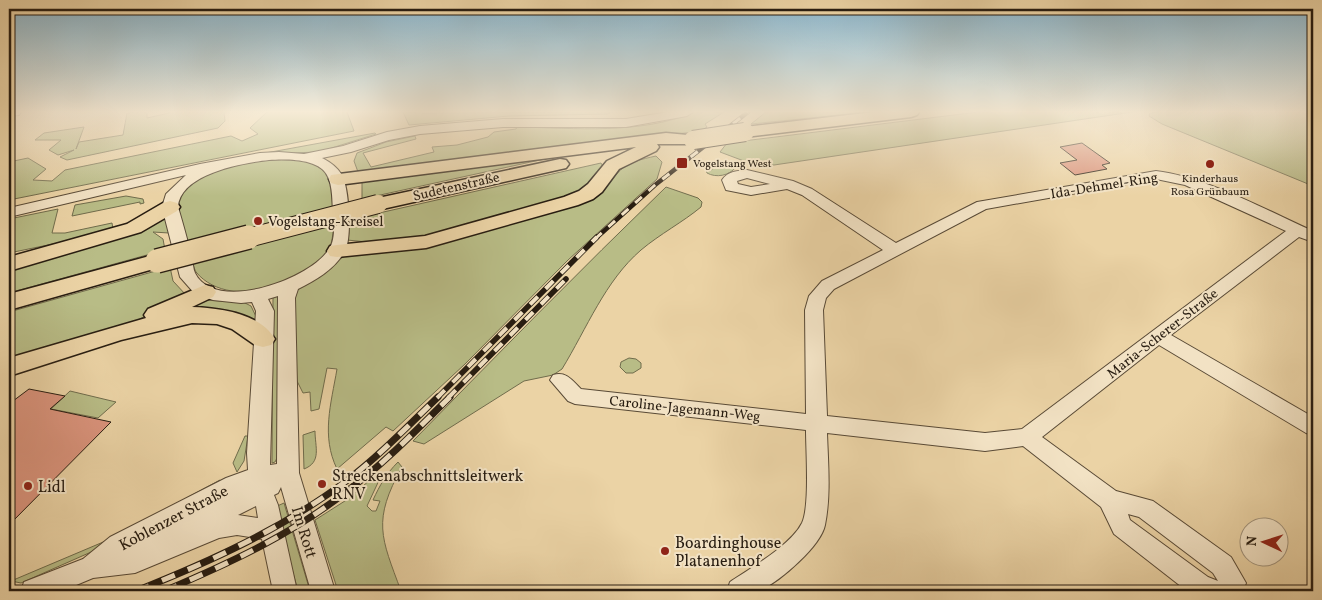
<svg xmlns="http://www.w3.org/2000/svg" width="1322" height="600" font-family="Vollkorn,serif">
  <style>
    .green { fill: #b8bc86; stroke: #706c4c }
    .building { fill: #db947d; stroke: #281d11 }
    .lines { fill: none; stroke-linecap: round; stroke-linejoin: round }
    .minor-casing { stroke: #594a36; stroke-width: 2 }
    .major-casing { stroke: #281d11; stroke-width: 3 }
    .minor { fill: #f2e2c4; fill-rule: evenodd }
    .major { fill: #ebd3a5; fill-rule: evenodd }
    .rail-far2-casing { stroke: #281d11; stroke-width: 4.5 }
    .rail-far1-casing { stroke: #281d11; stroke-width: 5.5 }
    .rail-casing { stroke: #281d11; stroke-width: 7 }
    .rail-far2 { stroke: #f2e2c4; stroke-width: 3; stroke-dasharray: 9; stroke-linecap: butt }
    .rail-far1 { stroke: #f2e2c4; stroke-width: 4; stroke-dasharray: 11; stroke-linecap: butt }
    .rail { stroke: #f2e2c4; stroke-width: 5; stroke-dasharray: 14; stroke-linecap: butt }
    .major-bridge-far1-casing { stroke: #281d11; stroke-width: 20; stroke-linecap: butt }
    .major-bridge-casing { stroke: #281d11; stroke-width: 26; stroke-linecap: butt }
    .major-bridge-far1 { stroke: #ebd3a5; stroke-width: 18 }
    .major-bridge { stroke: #ebd3a5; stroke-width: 23 }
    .poi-dot { fill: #8f2418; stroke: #f2e2c4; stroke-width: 2 }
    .labels { text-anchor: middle; stroke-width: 4; stroke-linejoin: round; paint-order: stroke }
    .far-poi-label { font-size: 11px; fill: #281d11; stroke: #f2e2c4; text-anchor: start }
    .street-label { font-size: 14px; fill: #281d11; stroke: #f2e2c4 }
    .poi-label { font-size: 14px; fill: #281d11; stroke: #f2e2c4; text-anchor: start }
    .near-poi-label { font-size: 16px; fill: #281d11; stroke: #f2e2c4; text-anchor: start }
    .near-street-label { font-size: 16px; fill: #281d11; stroke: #f2e2c4 }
  </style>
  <rect width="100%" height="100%" fill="#ebd3a5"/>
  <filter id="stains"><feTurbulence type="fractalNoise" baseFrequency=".004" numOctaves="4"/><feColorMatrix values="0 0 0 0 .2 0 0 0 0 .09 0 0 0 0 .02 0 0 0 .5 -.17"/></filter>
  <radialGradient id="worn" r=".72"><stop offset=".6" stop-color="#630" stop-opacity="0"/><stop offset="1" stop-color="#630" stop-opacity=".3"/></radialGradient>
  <g class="green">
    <path d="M 135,112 L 147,112 L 147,118 L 169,113 L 169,112 L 224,112 L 225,121 L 218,128 L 67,160 L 60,157 L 74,150 L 58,155 L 49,150 L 61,140 L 35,140 L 44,133 L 84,127 L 76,149 L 79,142 L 123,135 L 127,113 Z"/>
    <path d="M 267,112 L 347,112 L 354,131 L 9,200 L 9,162 L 28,158 L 46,169 L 33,180 L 52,181 L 65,170 L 231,136 L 242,141 L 258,134 L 250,128 Z"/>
    <path d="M 403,112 L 422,113 L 611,112 L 608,114 L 509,116 L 409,125 Z"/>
    <path d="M 695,112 L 724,112 L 705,124 L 707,127 L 701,131 L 358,172 L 354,161 L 357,153 L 386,142 L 415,136 L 416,139 L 363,153 L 371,167 L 434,152 L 432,147 L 457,145 L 488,137 L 494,132 L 516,129 L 517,127 C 576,128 639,135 695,112 Z"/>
    <path d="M 766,112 L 869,112 L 751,124 Z"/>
    <path d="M 978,112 L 1132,112 L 774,165 L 752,164 L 720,152 L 727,143 Z"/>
    <path d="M 1159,112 L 1313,112 L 1313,186 L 1162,124 L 1149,116 L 1150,113 Z"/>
    <path d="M 375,133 L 376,134 L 319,152 L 260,154 Z"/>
    <path d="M 656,156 L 662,162 L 657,179 L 568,260 L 465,364 L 393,431 L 386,427 L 337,469 C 321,436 331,404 337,369 L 327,368 L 319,409 L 311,411 L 310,392 L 303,393 L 296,379 L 292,298 L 300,287 L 336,261 L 351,253 L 424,248 L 603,190 C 624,165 624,163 656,156 Z"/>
    <path d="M 533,158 L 549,158 L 362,199 L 362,182 L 435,170 Z"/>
    <path d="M 268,159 C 286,159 309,158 323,170 C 335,179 334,191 334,205 C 333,220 335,235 329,250 C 318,276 258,294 232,291 C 218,289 205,283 196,272 C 193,268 176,207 177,203 C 177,200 180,195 182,193 C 200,168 240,163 268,159 Z"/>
    <path d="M 724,162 L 736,167 C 729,176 716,178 707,173 L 706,170 L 710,171 L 716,166 L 712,165 Z"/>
    <path d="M 601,163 L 604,168 L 589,188 L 570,197 L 426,238 L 377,243 L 347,240 L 348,220 Z"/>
    <path d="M 666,187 L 698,198 L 702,202 L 701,207 C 683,222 660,234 641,250 C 605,281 587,328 562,369 L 553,375 L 524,381 L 424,444 L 413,441 C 496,356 580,270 666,187 Z"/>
    <path d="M 126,196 L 143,199 L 144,203 L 140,204 L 140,202 L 72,216 L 75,205 Z"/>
    <path d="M 58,209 L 52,233 L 65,233 L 112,223 L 113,229 L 87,237 L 9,253 L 9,219 Z"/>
    <path d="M 165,214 L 169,233 L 153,232 L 163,239 L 165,250 L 9,293 L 9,269 L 104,243 Z"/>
    <path d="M 170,267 L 173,281 L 186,295 L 134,322 L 9,361 L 9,312 Z"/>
    <path d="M 277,295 L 281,295 L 278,456 L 275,462 L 272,463 L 273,297 Z"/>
    <path d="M 201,300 L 243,302 L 251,306 L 261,327 C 232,310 219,308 186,311 Z"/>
    <path d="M 629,358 L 636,359 L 641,363 L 641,368 L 633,373 L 626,373 L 620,367 L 621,362 Z"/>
    <path d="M 70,391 L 116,402 L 98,418 L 51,409 Z"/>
    <path d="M 315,431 C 315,447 322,462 304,469 L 303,435 Z"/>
    <path d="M 245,436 L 248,436 L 244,461 L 237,472 L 233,463 Z"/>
    <path d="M 398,462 L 402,467 C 372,521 381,537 401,591 L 338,591 L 315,520 L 348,499 L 378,473 L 382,474 L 367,506 L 372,511 L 376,511 L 380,501 L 373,500 C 380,485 386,474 398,462 Z"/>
    <path d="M 220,480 L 223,485 L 107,545 L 21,583 L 11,581 L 108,540 Z"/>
    <path d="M 284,503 L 310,591 L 298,591 L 275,507 Z"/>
  </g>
  <g class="building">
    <path d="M 1082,143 L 1110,163 L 1102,165 L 1107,169 L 1075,175 L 1060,163 L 1077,160 L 1060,147 Z"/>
    <path d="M 29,389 L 65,396 L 50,409 L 111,422 L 9,525 L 9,404 Z"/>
  </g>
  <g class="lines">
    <defs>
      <g id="minor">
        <path d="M 9,112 L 21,112 L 19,115 L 9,116 Z"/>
        <path d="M 668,112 L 693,112 L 687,116 L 626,127 L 503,127 L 420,134 L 389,140 L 351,152 L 322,158 C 330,162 337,167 342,175 C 349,189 352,237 345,251 C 335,269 316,280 298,289 L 295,298 L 299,473 L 335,591 L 311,591 L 281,487 L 278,493 L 274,495 L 278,505 L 297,591 L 273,591 L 262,539 L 237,535 L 219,538 L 135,573 L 93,578 L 62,591 L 21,591 L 24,582 L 83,559 L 110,537 L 226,478 L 248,470 L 247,453 L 256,311 L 252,302 L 241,303 L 213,300 L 195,294 L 180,277 L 162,207 L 166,194 L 186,175 L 9,217 L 9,208 L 200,164 L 260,153 L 279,152 L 304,154 L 343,146 L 387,132 L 420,126 L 503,119 L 626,119 ZM 269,160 C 286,159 320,158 328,177 C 333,188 332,201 333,211 C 334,223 336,239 329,249 C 311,279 215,314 195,273 C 193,269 193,263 192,259 C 188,241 183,224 178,207 C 180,174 242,163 269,160 ZM 278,296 L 277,464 L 270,465 L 274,311 L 268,299 ZM 256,506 L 258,518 L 238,515 Z"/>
        <path d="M 747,170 L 793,181 L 812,189 L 896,243 L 977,202 L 1156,171 C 1206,177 1266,210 1313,231 L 1313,242 L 1299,237 L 1171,335 L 1313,417 L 1313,435 L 1306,433 L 1159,345 L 1042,437 L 1116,491 L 1153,501 L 1231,557 L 1246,583 L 1243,591 L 1187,591 L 1114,534 L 1101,507 L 1023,446 L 985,451 L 827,433 C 828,463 831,495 825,525 C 821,546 780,581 761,590 C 753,594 736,591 727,591 L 730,582 C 751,568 791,545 802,523 C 810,506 806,451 806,430 L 575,404 L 568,401 L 550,380 L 553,375 C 566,371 572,380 581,389 L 806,414 L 805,310 L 809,296 L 822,281 L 883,250 L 802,195 L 787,189 L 751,195 L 726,190 L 722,180 C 728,171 737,171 747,170 ZM 747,178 L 770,184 L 751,187 L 738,184 L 737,181 ZM 1156,179 L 1185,185 L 1286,231 L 1022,429 L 985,433 L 827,416 L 823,310 L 826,298 L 834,289 L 986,209 ZM 1128,514 L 1139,517 L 1213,573 L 1218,581 L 1208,577 L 1130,520 Z"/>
      </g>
      <g id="major">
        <path d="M 874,112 L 919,112 L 917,115 L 911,117 L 745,137 L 739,136 L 737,132 L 739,128 L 745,127 Z"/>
        <path d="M 666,133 L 699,136 L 702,140 L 699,144 L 657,144 L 659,147 L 656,151 L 619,169 L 602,192 L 593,199 L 578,205 L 426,248 L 337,257 L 330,256 L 327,251 L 330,246 L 337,245 L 425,236 L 564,197 L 579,191 L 588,184 L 607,161 L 636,147 L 338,185 L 331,183 L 329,179 L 331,175 Z"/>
        <path d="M 560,159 L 566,160 L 569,164 L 566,168 L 378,210 L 371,208 L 368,204 L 371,200 L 378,198 Z"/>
        <path d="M 170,201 L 177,203 L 180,207 L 177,211 L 141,232 L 9,271 L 9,257 L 127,224 L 163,203 Z"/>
        <path d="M 157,254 L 164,256 L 168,261 L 164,266 L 9,310 L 9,294 Z"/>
        <path d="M 205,285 L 213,287 L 216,292 L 213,297 L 192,307 C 219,308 260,313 275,339 L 271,345 L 263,347 L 255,345 L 232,329 L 217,324 L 192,323 L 121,340 L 9,376 L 9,358 L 146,318 L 144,315 L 148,309 Z"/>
      </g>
    </defs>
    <use href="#minor" class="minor-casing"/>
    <use href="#major" class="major-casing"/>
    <use href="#minor" class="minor"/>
    <use href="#major" class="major"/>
    <defs>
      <path id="rail-far2" d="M 595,239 L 655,185 L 748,112"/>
      <g id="rail-far1">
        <path d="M 437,398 L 597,237"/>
        <path d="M 448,398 L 566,279"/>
      </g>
      <g id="rail">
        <path d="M 136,591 C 209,562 282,529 345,482 C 378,457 408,426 438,397"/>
        <path d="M 164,591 C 230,563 295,533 351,488 C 387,461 418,428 450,397"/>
      </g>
    </defs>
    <use href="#rail-far2" class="rail-far2-casing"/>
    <use href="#rail-far1" class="rail-far1-casing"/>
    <use href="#rail" class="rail-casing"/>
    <use href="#rail-far2" class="rail-far2"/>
    <use href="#rail-far1" class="rail-far1"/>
    <use href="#rail" class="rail"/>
    <defs>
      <g id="major-bridge-far1">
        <path d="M 693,140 L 745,132"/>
        <path d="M 244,239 L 378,204"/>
      </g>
      <path id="major-bridge" d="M 157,261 L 249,237"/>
    </defs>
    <use href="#major-bridge-far1" class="major-bridge-far1-casing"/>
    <use href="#major-bridge" class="major-bridge-casing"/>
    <use href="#major-bridge-far1" class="major-bridge-far1"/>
    <use href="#major-bridge" class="major-bridge"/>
  </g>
  <linearGradient id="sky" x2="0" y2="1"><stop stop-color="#88b6ce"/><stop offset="0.57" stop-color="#f6ebd6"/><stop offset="1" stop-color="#f6ebd6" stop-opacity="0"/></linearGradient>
  <rect width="1322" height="196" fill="url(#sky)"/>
  <g class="poi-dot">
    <rect x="676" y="157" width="12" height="12" rx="2.5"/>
    <circle cx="1210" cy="164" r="5"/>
    <circle cx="258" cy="221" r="5"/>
    <circle cx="322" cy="484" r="5"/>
    <circle cx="28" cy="486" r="5"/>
    <circle cx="665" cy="551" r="5"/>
  </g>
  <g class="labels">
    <g class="far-poi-label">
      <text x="693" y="167">Vogelstang West</text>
      <text x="1210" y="182" text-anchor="middle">Kinderhaus<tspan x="1210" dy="13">Rosa Grünbaum</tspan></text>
    </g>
    <g class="street-label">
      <text transform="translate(1104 185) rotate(-9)" y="5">Ida-Dehmel-Ring</text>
      <text transform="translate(456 186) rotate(-13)" y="5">Sudetenstraße</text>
      <text transform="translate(1162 333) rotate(-38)" y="5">Maria-Scherer-Straße</text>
      <text transform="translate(685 408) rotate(6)" y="5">Caroline-Jagemann-Weg</text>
    </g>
    <g class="poi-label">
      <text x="268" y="226">Vogelstang-Kreisel</text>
    </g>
    <g class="near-poi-label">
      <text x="332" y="481">Streckenabschnittsleitwerk<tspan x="332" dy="18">RNV</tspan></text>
      <text x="38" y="492">Lidl</text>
      <text x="675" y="548">Boardinghouse<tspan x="675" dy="18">Platanenhof</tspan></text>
    </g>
    <g class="near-street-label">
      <text transform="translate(173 517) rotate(-28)" y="6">Koblenzer Straße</text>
      <text transform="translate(305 532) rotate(73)" y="6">Im Rott</text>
    </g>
  </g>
  <rect width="1322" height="600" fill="none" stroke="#ebd3a5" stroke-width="30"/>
  <rect x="10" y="10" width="1302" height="580" fill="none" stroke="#281d11" stroke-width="2.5"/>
  <rect x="15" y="15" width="1292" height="570" fill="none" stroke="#281d11"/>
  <g transform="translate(1264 542) rotate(274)"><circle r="24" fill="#f2e2c4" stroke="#a1937c"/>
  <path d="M0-4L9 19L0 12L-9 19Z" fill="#8f2418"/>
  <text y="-8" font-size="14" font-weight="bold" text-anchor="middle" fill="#281d11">N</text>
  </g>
  <rect width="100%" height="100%" filter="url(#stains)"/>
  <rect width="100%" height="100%" fill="url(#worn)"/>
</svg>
